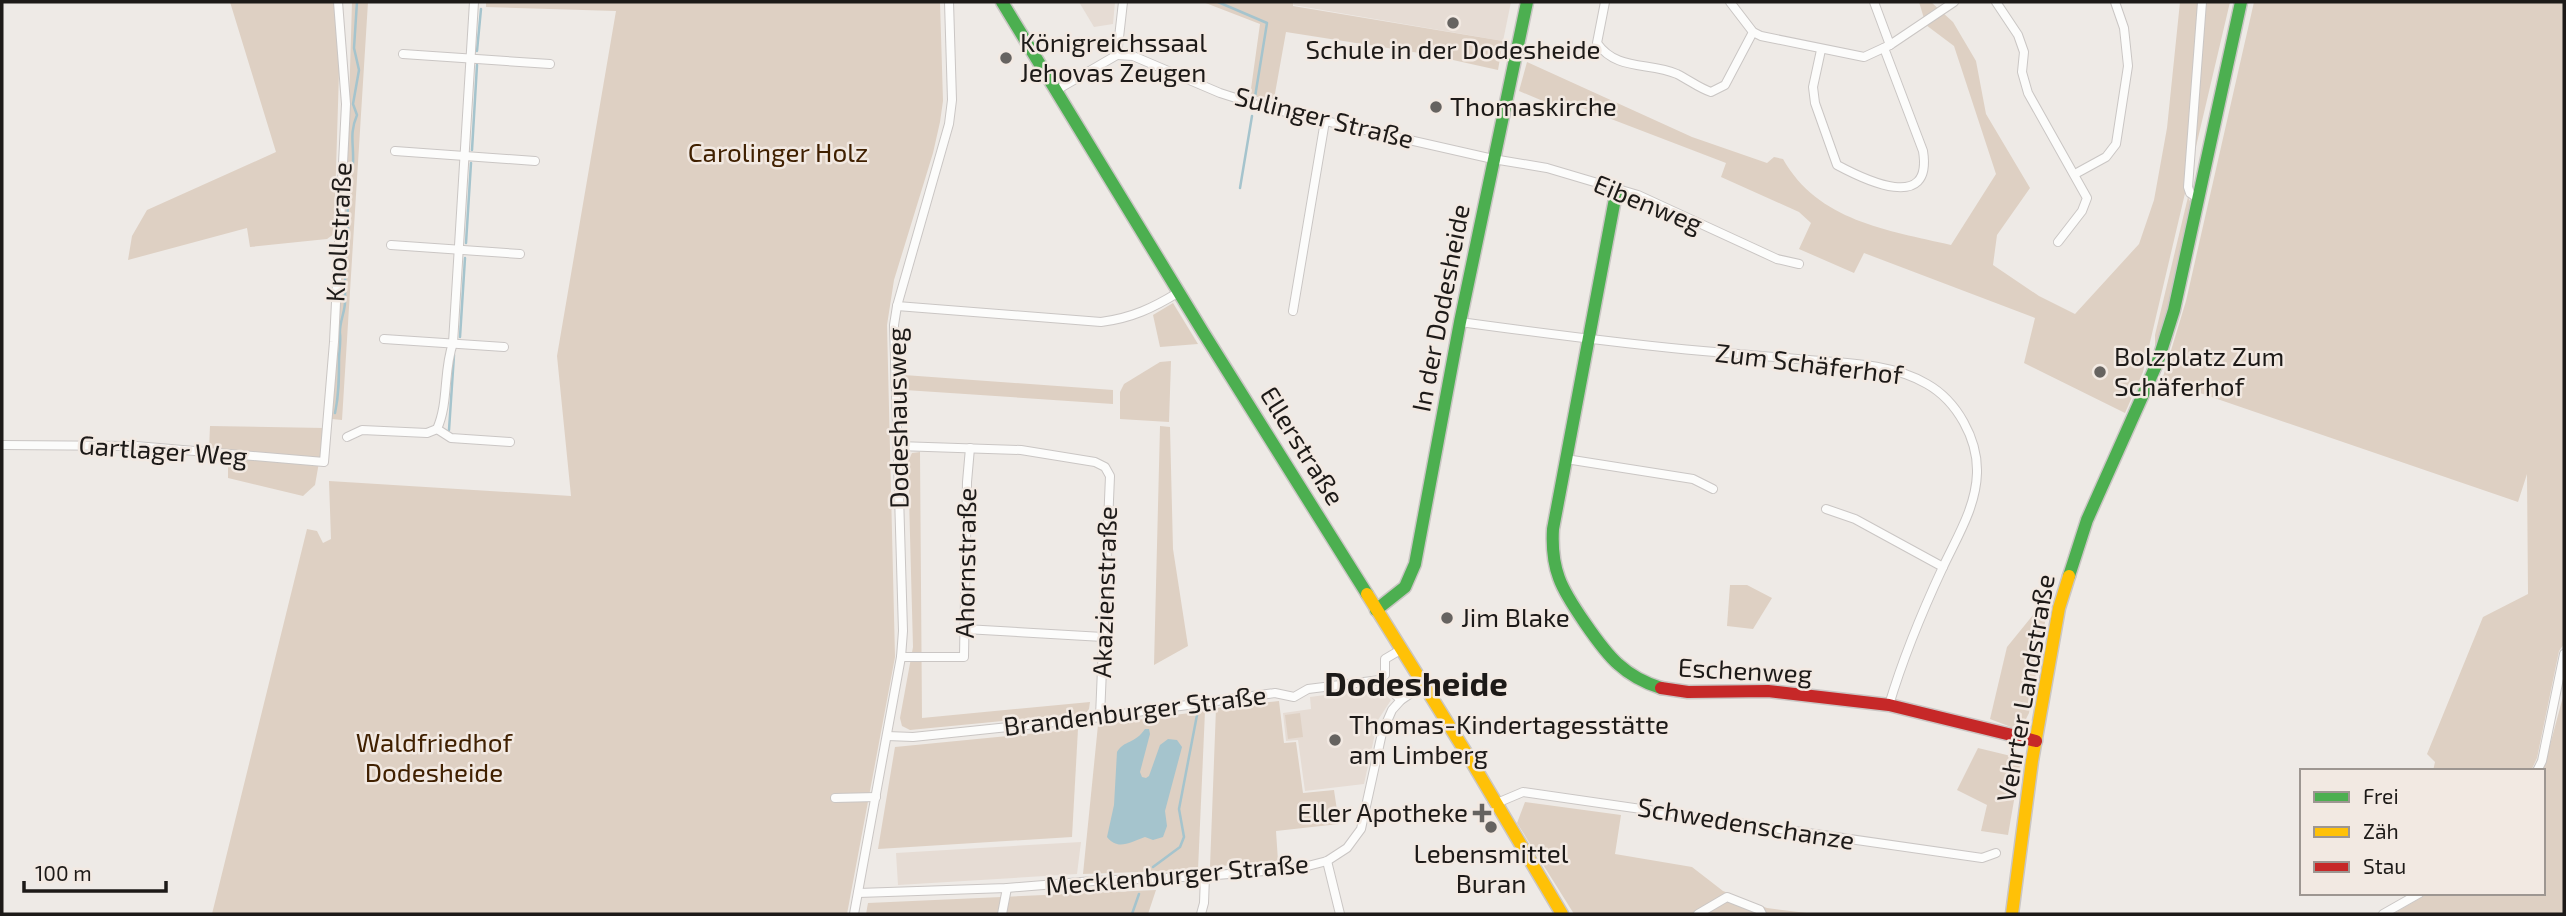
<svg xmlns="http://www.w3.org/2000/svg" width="2566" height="916" font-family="'Exo 2',sans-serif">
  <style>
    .built { fill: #e6dcd4 }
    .green { fill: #ded0c3 }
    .water { fill: #a5c4cd }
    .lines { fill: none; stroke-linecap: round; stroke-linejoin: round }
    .stream { stroke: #a5c4cd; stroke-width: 2.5 }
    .street-casing { stroke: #cac6c4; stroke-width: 10 }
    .fast-casing { stroke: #cac6c4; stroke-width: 15 }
    .slow-casing { stroke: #cac6c4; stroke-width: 15 }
    .jam-casing { stroke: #cac6c4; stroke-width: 15 }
    .street { stroke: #fcfcfb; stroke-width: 8 }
    .fast { stroke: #4caf50; stroke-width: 12 }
    .slow { stroke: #ffc107; stroke-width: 12 }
    .jam { stroke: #c62828; stroke-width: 12 }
    .poi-dot { fill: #666360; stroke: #f2e9e2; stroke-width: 2.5 }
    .labels { text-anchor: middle; stroke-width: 5; stroke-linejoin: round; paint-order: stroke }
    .poi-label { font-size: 26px; fill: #1d1a18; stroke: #f2e9e2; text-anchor: start }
    .street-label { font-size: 26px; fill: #1d1a18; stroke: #f2e9e2 }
    .park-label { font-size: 26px; fill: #402000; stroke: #f2e9e2 }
    .district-label { font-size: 33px; font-weight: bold; fill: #1d1a18; stroke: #f2e9e2 }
  </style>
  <rect width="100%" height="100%" fill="#eeeae6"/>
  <g class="built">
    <path d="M 1079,2 L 1115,2 L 1113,24 L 1094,27 Z"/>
    <path d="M 1294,2 L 1511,2 L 1503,41 L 1293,5 Z"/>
    <path d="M 1378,688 L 1391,700 L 1378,720 L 1364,784 L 1305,791 L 1298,740 L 1286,741 L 1283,713 L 1311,709 L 1310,697 Z"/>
    <path d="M 1081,842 L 1077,874 L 898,885 L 896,853 Z"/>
  </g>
  <g class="green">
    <path d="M 230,2 L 334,2 L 340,40 L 334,234 L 327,239 L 250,247 L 247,228 L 128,260 L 132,236 L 147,210 L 276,152 Z"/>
    <path d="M 352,2 L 368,2 L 342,420 L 332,419 L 349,104 Z"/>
    <path d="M 486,2 L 940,2 L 943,101 L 940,122 L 933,153 L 894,280 L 887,325 L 895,657 L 847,914 L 212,914 L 307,529 L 317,531 L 323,543 L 331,539 L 329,481 L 571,496 L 557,356 L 616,11 L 486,7 Z"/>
    <path d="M 1203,2 L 1293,2 L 1293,6 L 1503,41 L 1498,70 L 1426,54 L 1286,32 L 1274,99 L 1250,96 L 1260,24 Z"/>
    <path d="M 1919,2 L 1931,2 L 1953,22 L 1976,61 L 1986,114 L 2030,188 L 1997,235 L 1993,265 L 2039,296 L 2075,314 L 2139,244 L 2154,200 L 2167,128 L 2180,2 L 2230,2 L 2143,372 L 2125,413 L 2024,363 L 2035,318 L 1864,253 L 1854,273 L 1799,249 L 1811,223 L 1799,212 L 1721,177 L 1726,163 L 1572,104 L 1569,112 L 1519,91 L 1527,62 L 1692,137 L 1767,163 L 1774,157 L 1783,159 C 1818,221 1887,230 1951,245 L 1996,174 L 1954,46 L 1926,25 Z"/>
    <path d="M 2254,2 L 2564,2 L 2564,644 L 2559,651 L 2537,758 L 2531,771 L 2433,771 L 2435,762 L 2427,754 L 2483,617 L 2528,594 L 2527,474 L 2518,502 L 2162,380 L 2186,301 Z"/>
    <path d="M 2188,197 L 2192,205 L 2168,308 L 2155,352 L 2155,335 Z"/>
    <path d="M 1173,303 L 1198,344 L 1160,347 L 1153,315 Z"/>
    <path d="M 1171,361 L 1169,422 L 1120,419 L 1120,392 L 1124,384 L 1160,362 Z"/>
    <path d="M 904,375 L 1113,390 L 1113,404 L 905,390 Z"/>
    <path d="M 210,426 L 325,428 L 315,485 L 303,496 L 228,478 L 228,451 L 209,450 Z"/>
    <path d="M 1160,426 L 1170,427 L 1173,549 L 1188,646 L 1154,665 Z"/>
    <path d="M 920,452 L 922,718 L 1090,702 L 1089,709 L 1086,713 L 910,730 L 902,726 L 900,718 L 913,647 L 908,461 L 912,453 Z"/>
    <path d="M 1730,585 L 1747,585 L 1772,598 L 1753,629 L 1727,626 Z"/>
    <path d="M 2050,594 L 2029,713 L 2023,725 L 2011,727 L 1990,719 L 2007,647 Z"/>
    <path d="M 2564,693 L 2564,914 L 2393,914 L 2429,893 L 2543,893 L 2543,771 Z"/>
    <path d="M 1279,701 L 1284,743 L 1296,742 L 1303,793 L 1334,790 L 1339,824 L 1276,831 L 1278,861 L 1210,867 L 1216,708 Z"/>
    <path d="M 1205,711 L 1198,870 L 1083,874 L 1098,725 Z"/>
    <path d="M 1300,713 L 1303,737 L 1288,739 L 1285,715 Z"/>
    <path d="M 1078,729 L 1072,837 L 878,849 L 895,747 Z"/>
    <path d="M 1978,748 L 2011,756 L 2020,766 L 2008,835 L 1981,831 L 1987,805 L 1957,790 Z"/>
    <path d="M 1525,802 L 1621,815 L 1615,854 L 1692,867 L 1723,891 L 1767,908 L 1815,914 L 1574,914 L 1517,823 Z"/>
    <path d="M 1156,890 L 1148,914 L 866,914 L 868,903 Z"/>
  </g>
  <path class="water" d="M 1145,729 L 1149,729 L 1150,734 L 1140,772 L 1142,777 L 1146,778 L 1149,776 L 1160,745 L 1168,739 L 1177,740 L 1182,747 L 1165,811 L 1167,826 L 1163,837 L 1153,840 L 1145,837 C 1130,842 1118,851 1107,837 L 1114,805 L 1117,752 C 1124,740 1135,744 1145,729 Z"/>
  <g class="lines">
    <g class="stream">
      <path d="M 1218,2 L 1267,23 L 1255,97"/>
      <path d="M 477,51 L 481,9"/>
      <path d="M 472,150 L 477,65"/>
      <path d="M 1240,188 L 1252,116"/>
      <path d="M 466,243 L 471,163"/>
      <path d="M 460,337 L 465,258"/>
      <path d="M 335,413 C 339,395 339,378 339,360 C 339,351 341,343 340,334 C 339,323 345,312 345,302 C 345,285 345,270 346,253 C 346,248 348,243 348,237 C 348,218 347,198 348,178 C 349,173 352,168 353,163 C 354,144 349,134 357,115 L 353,104 L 359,70 L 354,48 L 357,2"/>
      <path d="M 449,430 L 454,355"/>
      <path d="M 1153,867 L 1180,847 L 1184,837 L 1179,809 L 1197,715"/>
      <path d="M 1132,914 L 1139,894"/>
    </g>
    <defs>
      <g id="street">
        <path d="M 1605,2 L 1597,43 C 1616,71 1649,62 1677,74 C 1689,80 1699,88 1711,92 L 1725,85 L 1753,32"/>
        <path d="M 1730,2 L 1753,32 L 1761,36 L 1864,57 L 1890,45 L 1954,2"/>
        <path d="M 1874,2 L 1890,45"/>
        <path d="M 1996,2 L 2018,35 L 2024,52 L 2022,72 L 2028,93 L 2087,198 L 2082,211 L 2058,242"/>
        <path d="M 1821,50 L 1813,87 L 1815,103 L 1837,165 C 1865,180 1933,213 1923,151 L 1884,48"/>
        <path d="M 403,54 L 550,64"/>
        <path d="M 1117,55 L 1133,56 L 1220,93 L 1264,107 L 1493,159 L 1547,168 L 1638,195 L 1777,259 L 1799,264"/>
        <path d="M 1117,55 L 1123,2"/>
        <path d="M 1055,91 L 1117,55"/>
        <path d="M 395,151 L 535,161"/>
        <path d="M 2075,174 L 2106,157 L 2116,144 L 2128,66 L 2124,28 L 2115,2"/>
        <path d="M 2199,199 L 2190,193 L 2188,187 L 2202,2"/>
        <path d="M 391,245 L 520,254"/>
        <path d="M 897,306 L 1101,322 C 1132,318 1153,308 1179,292"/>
        <path d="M 1293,311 L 1325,121"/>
        <path d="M 1460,322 C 1541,333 1622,344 1703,351 C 1738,354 1773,357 1809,360 C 1847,363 1893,364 1927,384 C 1957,401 1978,439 1977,473 C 1976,507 1957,537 1943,567 C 1922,612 1903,658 1889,705"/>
        <path d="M 384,339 L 504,347"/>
        <path d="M 437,429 L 451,438 L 510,442"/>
        <path d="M 347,437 L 362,430 L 427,433 L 437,429 C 449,402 443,371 453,343 L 474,2"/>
        <path d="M 2,445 L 136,446 L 324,462 L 334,342 L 346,104 L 338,2"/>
        <path d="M 898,446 L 1021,450 L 1095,462 L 1105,467 L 1110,476 L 1100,717"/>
        <path d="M 1566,459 L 1693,479 L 1713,489"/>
        <path d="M 1826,509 L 1855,519 L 1943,567"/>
        <path d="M 965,629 L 1103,637"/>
        <path d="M 901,657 L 964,657 L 967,482 L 970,448"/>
        <path d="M 1380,680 L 1385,675 L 1385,659 L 1402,649"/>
        <path d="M 1380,680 L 1401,700"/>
        <path d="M 887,736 L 913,737 L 1093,718 L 1275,693 L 1294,697 L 1308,689 L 1380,680"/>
        <path d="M 2537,771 L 2542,761 L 2564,654"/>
        <path d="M 835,798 L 876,797"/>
        <path d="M 1497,803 L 1523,792 L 1982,858 L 1996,853"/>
        <path d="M 1327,861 L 1340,914"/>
        <path d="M 858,893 L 1007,888 L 1093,881 L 1205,876 L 1300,868 L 1327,861 L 1347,848 L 1361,829 L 1382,733 L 1392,710 L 1401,700 L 1423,685"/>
        <path d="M 854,914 L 901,657 L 903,631 L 894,325 L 897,306 L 949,124 L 952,100 L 949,2"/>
        <path d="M 1002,914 L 1007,888"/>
        <path d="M 1201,914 L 1204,903 L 1205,876"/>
        <path d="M 1698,914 L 1727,897 L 1760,910 L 1762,914"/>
        <path d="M 2383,914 L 2420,893"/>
      </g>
      <g id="fast">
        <path d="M 1002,2 L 1203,332 L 1367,594"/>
        <path d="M 1617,188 L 1553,529 C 1552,546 1553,562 1559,578 C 1566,598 1602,650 1618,664 C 1630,675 1645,683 1661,688"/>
        <path d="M 2069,576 L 2087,520 L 2158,361 L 2174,310 L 2241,2"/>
        <path d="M 1376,610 L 1405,587 L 1415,564 L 1460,322 L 1527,2"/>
      </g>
      <g id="slow">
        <path d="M 1367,594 L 1470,759 L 1562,914"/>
        <path d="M 2012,914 L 2032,761 L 2059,608 L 2069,576"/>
      </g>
      <path id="jam" d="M 1661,688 L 1688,692 L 1768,691 L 1889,705 L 2036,741"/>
    </defs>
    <use href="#street" class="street-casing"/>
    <use href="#fast" class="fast-casing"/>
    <use href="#slow" class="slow-casing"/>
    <use href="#jam" class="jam-casing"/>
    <use href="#street" class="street"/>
    <use href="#fast" class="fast"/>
    <use href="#slow" class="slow"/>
    <use href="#jam" class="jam"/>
  </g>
  <g class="poi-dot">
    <circle cx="1453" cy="23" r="7"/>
    <circle cx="1006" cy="58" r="7"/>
    <circle cx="1436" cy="107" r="7"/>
    <circle cx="2100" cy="372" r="7"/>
    <circle cx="1447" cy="618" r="7"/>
    <circle cx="1335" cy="740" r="7"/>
    <path d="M1478.5 802.5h7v7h7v7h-7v7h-7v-7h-7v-7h7z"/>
    <circle cx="1491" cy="827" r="7"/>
  </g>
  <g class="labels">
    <g class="poi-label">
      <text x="1020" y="52">Königreichssaal<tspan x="1020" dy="30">Jehovas Zeugen</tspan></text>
      <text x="1453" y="59" text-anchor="middle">Schule in der Dodesheide</text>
      <text x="1450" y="116">Thomaskirche</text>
      <text x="2114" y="366">Bolzplatz Zum<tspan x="2114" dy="30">Schäferhof</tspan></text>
      <text x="1461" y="627">Jim Blake</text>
      <text x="1349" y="734">Thomas-Kindertagesstätte<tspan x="1349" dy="30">am Limberg</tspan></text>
      <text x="1468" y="822" text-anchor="end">Eller Apotheke</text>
      <text x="1491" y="863" text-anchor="middle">Lebensmittel<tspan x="1491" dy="30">Buran</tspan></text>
    </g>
    <g class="street-label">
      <text transform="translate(1324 118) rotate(14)" y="9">Sulinger Straße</text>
      <text transform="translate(1648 204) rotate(22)" y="9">Eibenweg</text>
      <text transform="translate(339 232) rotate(-87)" y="9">Knollstraße</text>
      <text transform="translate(1441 308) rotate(-79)" y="9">In der Dodesheide</text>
      <text transform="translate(1809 364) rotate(7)" y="9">Zum Schäferhof</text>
      <text transform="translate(898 418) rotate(-91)" y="9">Dodeshausweg</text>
      <text transform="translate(1302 446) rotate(58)" y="9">Ellerstraße</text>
      <text transform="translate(163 451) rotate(4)" y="9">Gartlager Weg</text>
      <text transform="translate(966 563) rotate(-89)" y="9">Ahornstraße</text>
      <text transform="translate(1105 592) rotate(-88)" y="9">Akazienstraße</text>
      <text transform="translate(1745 671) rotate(3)" y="9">Eschenweg</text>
      <text transform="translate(2026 688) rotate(-80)" y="9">Vehrter Landstraße</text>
      <text transform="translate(1135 711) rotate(-7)" y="9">Brandenburger Straße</text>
      <text transform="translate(1746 824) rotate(9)" y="9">Schwedenschanze</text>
      <text transform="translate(1177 875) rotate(-5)" y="9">Mecklenburger Straße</text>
    </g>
    <g class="park-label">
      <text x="778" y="162">Carolinger Holz</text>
      <text x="434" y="752">Waldfriedhof<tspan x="434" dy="30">Dodesheide</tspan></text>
    </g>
    <g class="district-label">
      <text x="1416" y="696">Dodesheide</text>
    </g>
  </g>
  <rect width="2566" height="916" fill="none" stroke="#1d1a18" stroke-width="7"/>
  <rect x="2300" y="769" width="245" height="126" fill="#f2e9e2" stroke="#9d9691" stroke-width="2"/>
  <rect x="2314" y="792" width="35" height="10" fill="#4caf50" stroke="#9d9691" stroke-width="2"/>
  <text x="2363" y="804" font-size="21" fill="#1d1a18">Frei</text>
  <rect x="2314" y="827" width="35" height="10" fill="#ffc107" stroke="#9d9691" stroke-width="2"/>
  <text x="2363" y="839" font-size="21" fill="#1d1a18">Zäh</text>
  <rect x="2314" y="862" width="35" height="10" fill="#c62828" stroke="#9d9691" stroke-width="2"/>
  <text x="2363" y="874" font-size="21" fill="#1d1a18">Stau</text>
  <path d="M24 881v10h142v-10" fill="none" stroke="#1d1a18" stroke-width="3.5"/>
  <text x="35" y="881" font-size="21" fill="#1d1a18" stroke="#f2e9e2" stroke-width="5" paint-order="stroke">100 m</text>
</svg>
